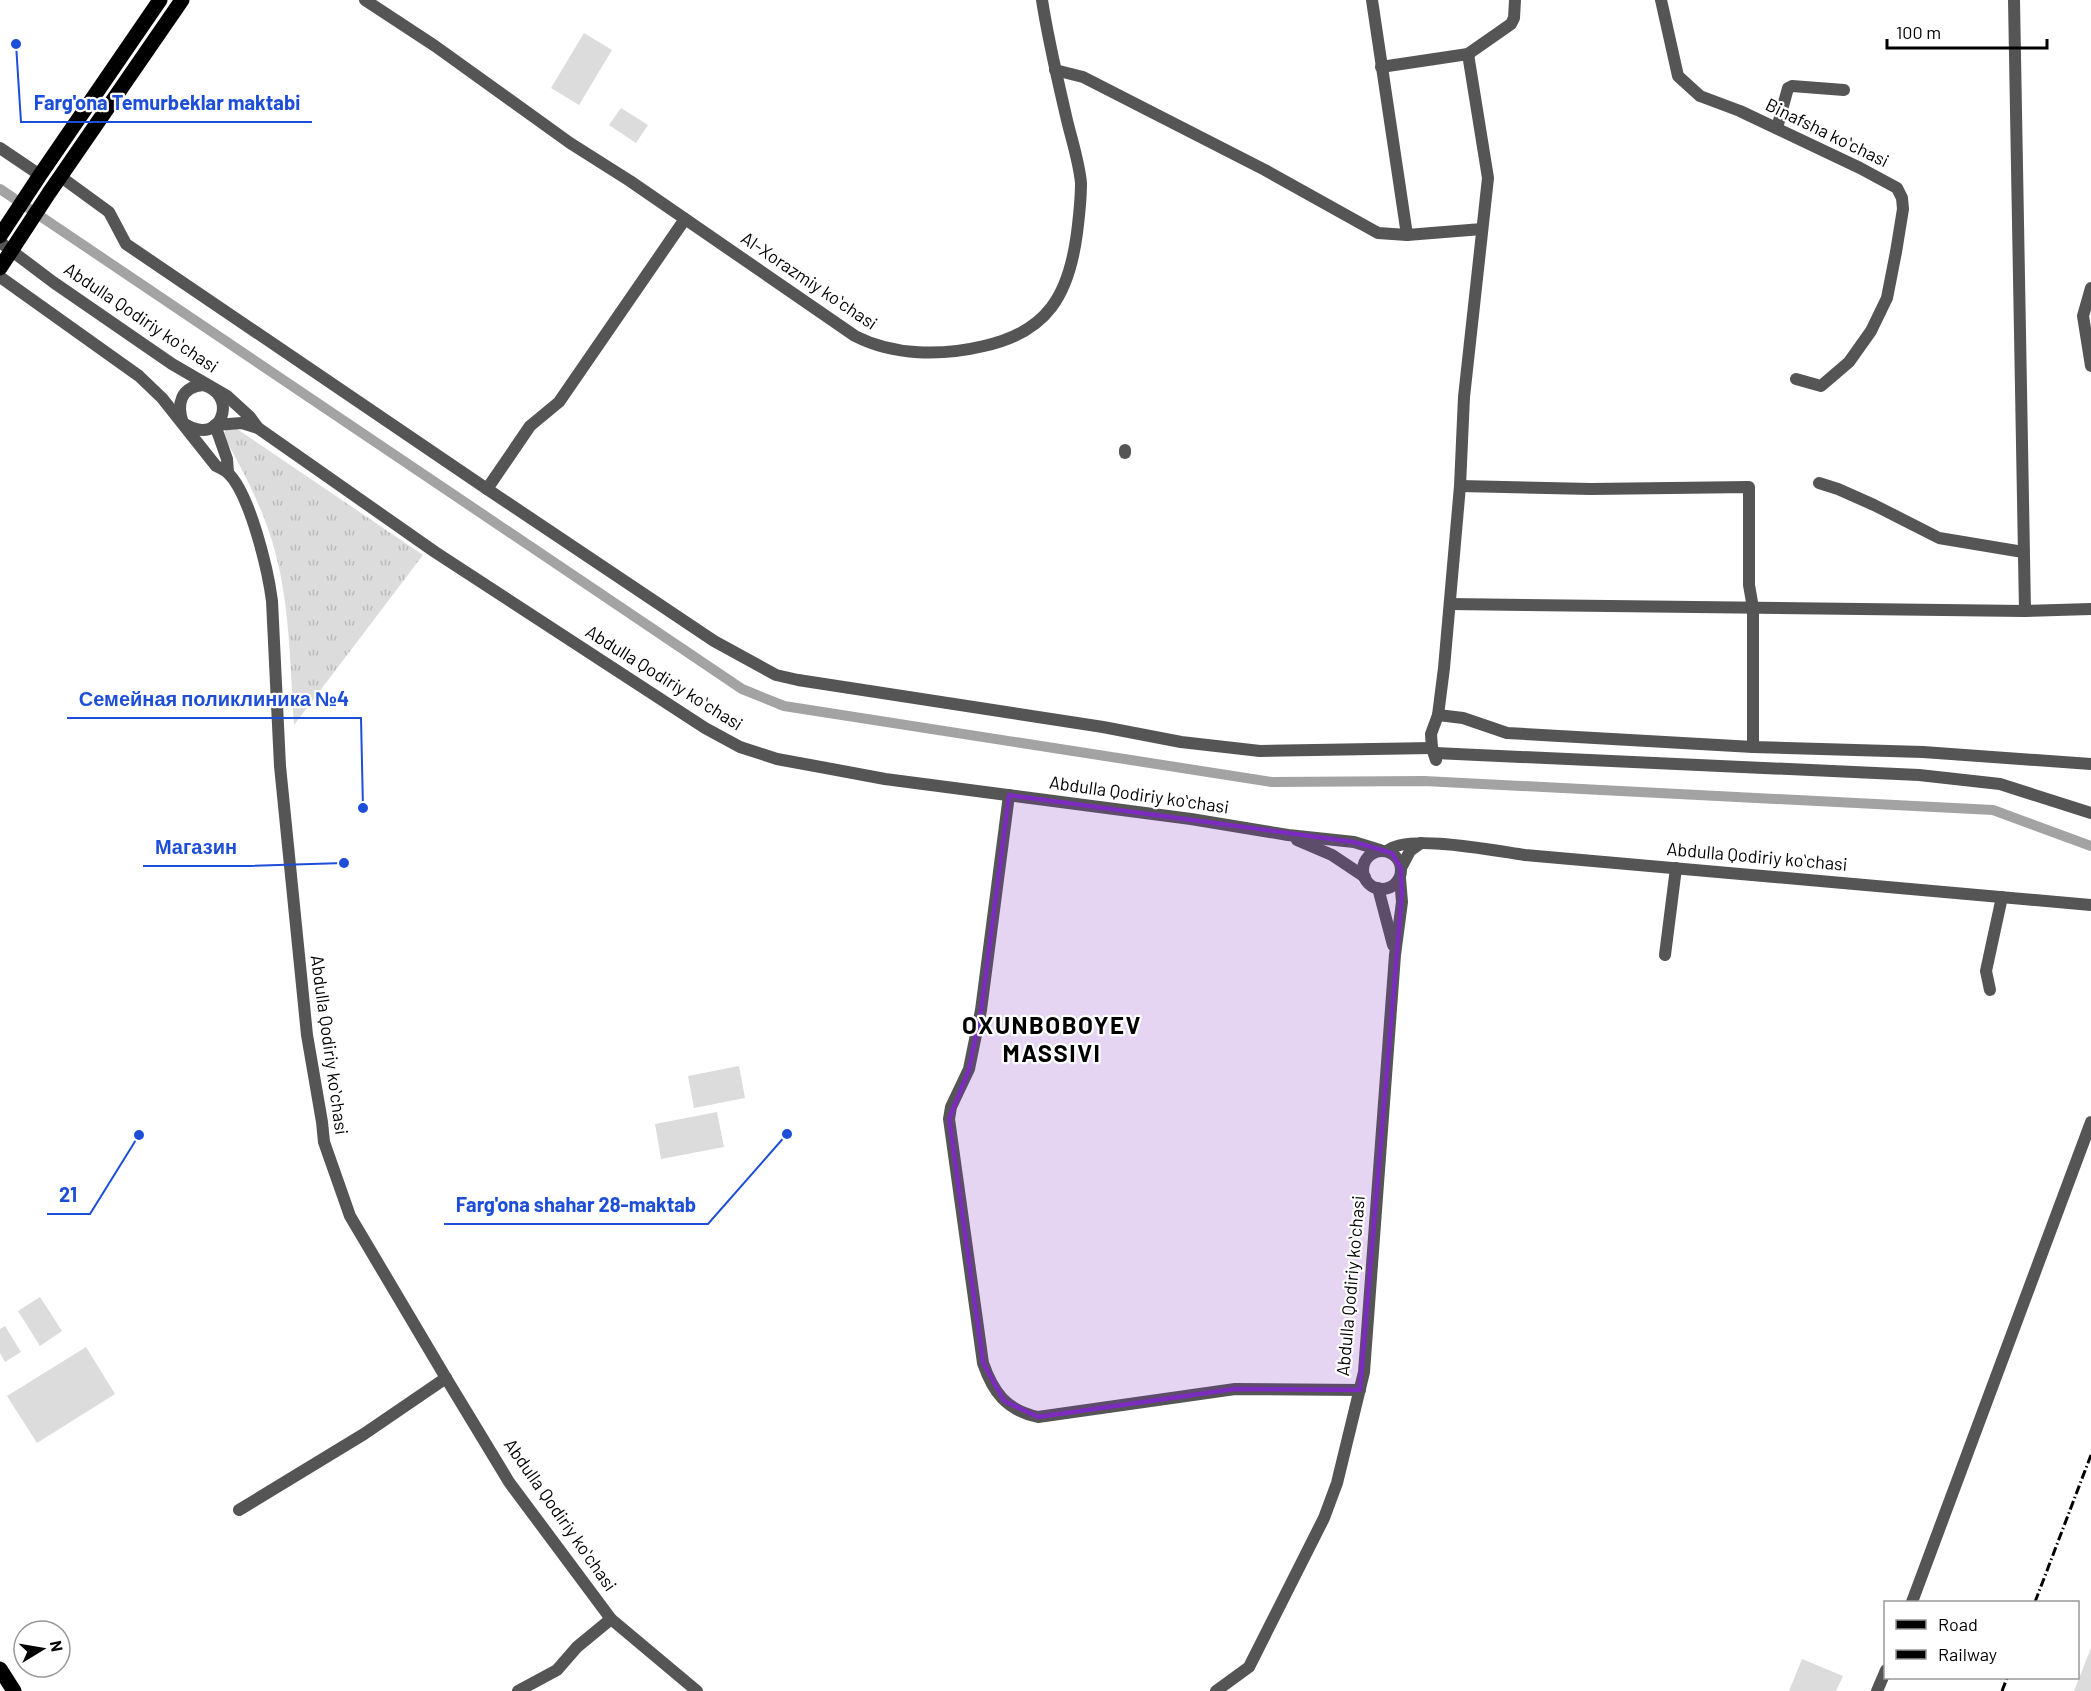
<svg xmlns="http://www.w3.org/2000/svg" width="2091" height="1691" font-family="Barlow,sans-serif">
  <style>
    .grass { fill: #dcdcdc }
    .park { fill: url(#park-tufts) }
    .lines { fill: none; stroke-linecap: round; stroke-linejoin: round }
    .canal { stroke: #a3a3a3; stroke-width: 10 }
    .minor { stroke: #555; stroke-width: 12 }
    .tertiary { stroke: #555; stroke-width: 12 }
    .primary { stroke: #000; stroke-width: 15 }
    .rail { stroke: #000; stroke-width: 3; stroke-dasharray: 9 3 1.5 3; stroke-linecap: butt }
    .marked { fill: #7b2cbf; fill-opacity: 0.2; stroke: #7b2cbf; stroke-width: 4.5; stroke-linejoin: round }
    .labels { text-anchor: middle; stroke-width: 4.5; stroke-linejoin: round; paint-order: stroke }
    .street-label { font-size: 18px; fill: #000; stroke: #fff }
    .district-label { font-size: 24px; font-weight: bold; letter-spacing: 1.5px; fill: #000; stroke: #fff }
    .leader { fill: none; stroke: #1d4ed8; stroke-width: 2 }
    .callout-dot { fill: #1d4ed8; stroke: #fff; stroke-width: 2 }
    .callout-label { font-size: 20px; text-anchor: middle; font-weight: bold; fill: #1d4ed8; stroke: #fff; stroke-width: 4.5; stroke-linejoin: round; paint-order: stroke }
  </style>
  <defs>
    <pattern id="park-tufts" width="24" height="20" patternUnits="userSpaceOnUse" patternTransform="scale(1.5)"><rect width="24" height="20" fill="#dcdcdc"/><path d="M3 7l-1-3M5 7V3M7 7l1-3M15 17l-1-3M17 17v-4M19 17l1-3" fill="none" stroke="#bbb"/></pattern>
  </defs>
  <rect width="100%" height="100%" fill="#fff"/>
  <g class="grass">
    <path d="M 584,33 L 612,50 L 579,105 L 551,88 Z"/>
    <path d="M 621,108 L 648,125 L 636,143 L 609,125 Z"/>
    <path d="M 739,1066 L 745,1098 L 694,1108 L 688,1076 Z"/>
    <path d="M 717,1112 L 724,1147 L 661,1159 L 655,1124 Z"/>
    <path d="M 40,1297 L 62,1331 L 40,1346 L 18,1311 Z"/>
    <path d="M 5,1326 L 21,1352 L 5,1362 L 0,1353 L 0,1329 Z"/>
    <path d="M 86,1347 L 115,1394 L 37,1443 L 7,1396 Z"/>
    <path d="M 2091,1648 L 2091,1691 L 2074,1691 Z"/>
    <path d="M 1802,1659 L 1843,1676 L 1836,1691 L 1789,1691 Z"/>
  </g>
  <path class="park" d="M 237,429 L 423,555 L 294,725 C 290,664 290,599 272,541 C 261,505 244,473 226,440 L 224,433 L 226,430 Z"/>
  <g class="lines">
    <path class="canal" d="M 0,189 L 742,689 L 784,706 L 1272,782 L 1424,781 L 1993,810 L 2091,846"/>
    <g class="minor">
      <path d="M 365,0 L 435,46 L 570,143 L 630,181 L 855,336 C 894,356 942,356 984,346 C 1048,332 1069,294 1077,233 C 1079,217 1081,199 1081,183 C 1079,161 1071,138 1066,116 C 1057,77 1048,39 1042,0"/>
      <path d="M 1372,0 L 1407,235"/>
      <path d="M 1661,0 L 1678,76 L 1700,96 L 1740,111 L 1860,168 L 1897,188 L 1902,198 L 1903,209 L 1896,252 L 1887,298 L 1871,331 L 1849,362 L 1821,386 L 1796,379"/>
      <path d="M 2014,0 L 2025,611 L 2091,609"/>
      <path d="M 1381,67 L 1468,54 L 1511,24 L 1514,18 L 1515,0"/>
      <path d="M 1055,70 L 1083,77 L 1265,170 L 1378,233 L 1407,235 L 1482,229"/>
      <path d="M 1777,128 L 1788,88 L 1792,86 L 1844,90"/>
      <path d="M 0,148 L 40,175"/>
      <path d="M 61,177 L 109,212 L 126,244 L 487,489 L 714,641 L 776,675 L 798,680 L 1103,727 L 1181,742 L 1260,751 L 1432,748"/>
      <path d="M 2091,288 L 2083,316 L 2091,366"/>
      <path d="M 1125,450 L 1125,453"/>
      <path d="M 1819,483 L 1838,489 L 1874,505 L 1939,538 L 2023,552"/>
      <path d="M 1460,486 L 1591,489 L 1749,487 L 1749,585 L 1753,608 L 1753,747"/>
      <path d="M 487,489 L 530,426 L 559,402 L 685,219"/>
      <path d="M 1450,604 L 2025,611"/>
      <path d="M 1438,715 L 1463,718 L 1507,733 L 1753,747 L 1923,752 L 2091,764"/>
      <path d="M 1435,753 L 1919,775 L 2000,784 L 2091,813"/>
      <path d="M 1436,760 L 1432,748 L 1431,734 L 1438,715 L 1444,668 L 1460,486 L 1464,397 L 1488,178 L 1468,54"/>
      <path d="M 1009,795 L 981,1010 L 969,1069 L 951,1107 L 949,1119 L 983,1363 C 993,1392 1006,1410 1038,1417 L 1235,1389 L 1360,1390"/>
      <path d="M 1387,851 C 1407,833 1496,851 1525,855 L 2091,905"/>
      <path d="M 1401,868 L 1410,851 L 1421,843"/>
      <path d="M 1665,955 L 1676,868"/>
      <path d="M 1990,990 L 1986,971 L 2002,897"/>
      <path d="M 239,1510 L 364,1434 L 446,1378"/>
      <path d="M 1912,1602 L 2091,1122"/>
      <path d="M 518,1691 L 557,1670 L 577,1647 L 611,1619"/>
      <path d="M 1877,1691 L 1886,1670"/>
    </g>
    <g class="tertiary">
      <path d="M 0,242 L 53,282 L 172,364 L 227,396 L 250,417 L 258,428"/>
      <path d="M 0,277 L 139,376 L 162,398 L 216,466 C 220,468 225,470 228,473 C 250,494 268,570 272,601 L 280,766 L 307,1035 L 322,1122 L 324,1142 L 350,1216 L 446,1378 L 509,1482 L 611,1619 L 697,1691"/>
      <path d="M 203,385 C 236,394 224,437 196,429 C 191,428 187,425 183,423 C 176,404 181,387 203,385 Z"/>
      <path d="M 228,473 L 227,459 L 215,425 L 242,423 L 258,428 L 435,552 L 705,728 L 740,747 L 777,759 L 826,768 L 885,779 L 1191,819 L 1288,835 L 1354,842 L 1380,850"/>
      <path d="M 1297,840 L 1332,855 L 1365,877"/>
      <circle cx="1382" cy="870" r="19"/>
      <path d="M 1378,888 L 1393,945"/>
      <path d="M 1216,1691 L 1249,1667 L 1324,1518 L 1337,1483 L 1364,1372 L 1395,955 L 1402,902 L 1400,878"/>
    </g>
    <g class="primary">
      <path d="M 0,236 L 40,175 L 160,0"/>
      <path d="M 0,268 L 49,193 L 182,0"/>
      <path d="M 0,1669 L 14,1691"/>
    </g>
    <g class="rail">
      <path d="M 2035,1602 L 2091,1455"/>
      <path d="M 2002,1691 L 2007,1678"/>
    </g>
  </g>
  <path class="marked" d="M 1009,795 L 1354,842 L 1392,853 L 1401,868 L 1402,894 L 1360,1390 L 1235,1389 L 1038,1417 L 1004,1401 L 983,1363 L 949,1119 L 969,1069 L 981,1010 Z"/>
  <g class="labels">
    <g class="street-label">
      <text transform="translate(1827 133) rotate(26)" y="6">Binafsha koʻchasi</text>
      <text transform="translate(809 281) rotate(34)" y="6">Al-Xorazmiy koʻchasi</text>
      <text transform="translate(141 318) rotate(34)" y="6">Abdulla Qodiriy koʻchasi</text>
      <text transform="translate(664 678) rotate(32)" y="6">Abdulla Qodiriy koʻchasi</text>
      <text transform="translate(1139 795) rotate(8)" y="6">Abdulla Qodiriy koʻchasi</text>
      <text transform="translate(1757 857) rotate(5)" y="6">Abdulla Qodiriy koʻchasi</text>
      <text transform="translate(329 1045) rotate(82)" y="6">Abdulla Qodiriy koʻchasi</text>
      <text transform="translate(1351 1286) rotate(-85)" y="6">Abdulla Qodiriy koʻchasi</text>
      <text transform="translate(560 1515) rotate(55)" y="6">Abdulla Qodiriy koʻchasi</text>
    </g>
    <g class="district-label">
      <text x="1052" y="1034">OXUNBOBOYEV<tspan x="1052" dy="28">MASSIVI</tspan></text>
    </g>
  </g>
  <path class="leader" d="M16 44L21 122H312M363 808L361 718H67M344 863L249 866H143M139 1135L90 1214H47M787 1134L708 1224H444"/>
  <g class="callout-dot">
    <circle cx="16" cy="44" r="6"/>
    <circle cx="363" cy="808" r="6"/>
    <circle cx="344" cy="863" r="6"/>
    <circle cx="139" cy="1135" r="6"/>
    <circle cx="787" cy="1134" r="6"/>
  </g>
  <g class="callout-label">
    <text x="167" y="110">Farg'ona Temurbeklar maktabi</text>
    <text x="214" y="706">Семейная поликлиника №4</text>
    <text x="196" y="854">Магазин</text>
    <text x="68" y="1202">21</text>
    <text x="576" y="1212">Farg'ona shahar 28-maktab</text>
  </g>
  <rect x="1884" y="1601" width="195" height="78" fill="#ffffff" stroke="#999999" stroke-width="1.5"/>
  <rect x="1896" y="1620" width="30" height="9" fill="#000000" stroke="#999999" stroke-width="1.5"/>
  <text x="1938" y="1631" font-size="18" fill="#000000">Road</text>
  <rect x="1896" y="1650" width="30" height="9" fill="#000000" stroke="#999999" stroke-width="1.5"/>
  <text x="1938" y="1661" font-size="18" fill="#000000">Railway</text>
  <g transform="translate(42 1649) rotate(79)"><circle r="28" fill="#ffffff" stroke="#999999" stroke-width="1.5"/>
  <path d="M0-4.5L10 22L0 15L-10 22Z" fill="#000000"/>
  <text y="-9" font-size="16" font-weight="bold" text-anchor="middle" fill="#000000">N</text>
  </g>
  <path d="M1887 39v9h160v-9" fill="none" stroke="#000000" stroke-width="3"/>
  <text x="1896" y="39" font-size="18" fill="#000000" stroke="#ffffff" stroke-width="4.5" paint-order="stroke">100 m</text>
</svg>
